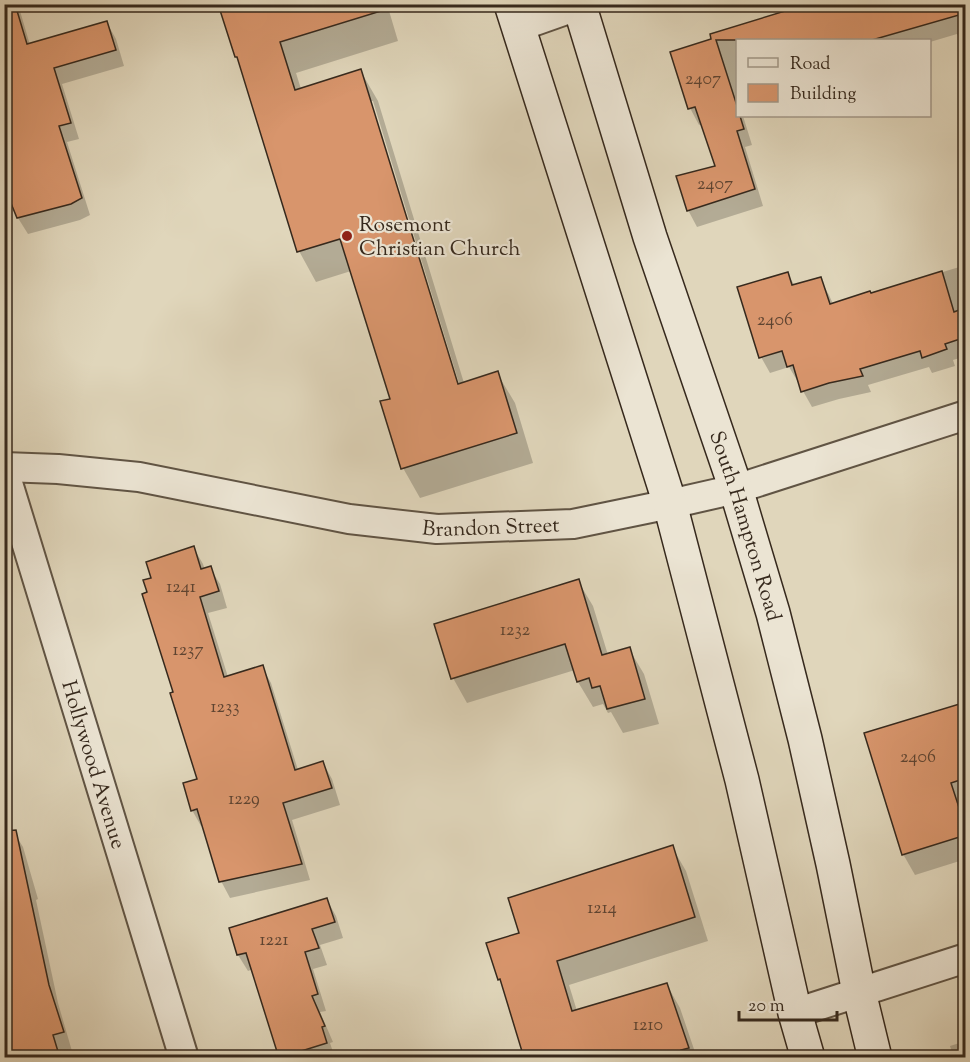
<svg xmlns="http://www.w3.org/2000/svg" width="970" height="1062" font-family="'Sorts Mill Goudy',serif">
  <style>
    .shadow { fill: #0003; fill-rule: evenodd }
    .building { fill: #d8956c; stroke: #36291d; stroke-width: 1.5 }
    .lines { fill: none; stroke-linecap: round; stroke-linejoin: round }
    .street-casing { stroke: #605444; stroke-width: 32 }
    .secondary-casing { stroke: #36291d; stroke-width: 36 }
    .street { stroke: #ebe4d3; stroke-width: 28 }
    .secondary { stroke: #ebe4d3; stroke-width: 33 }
    .poi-dot { fill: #8f2418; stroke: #ebe4d3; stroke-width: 2 }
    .labels { text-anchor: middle; stroke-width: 4.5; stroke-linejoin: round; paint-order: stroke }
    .number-label { font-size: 18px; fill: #5e4431 }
    .poi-label { font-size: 21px; fill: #36291d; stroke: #ebe4d3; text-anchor: start }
    .street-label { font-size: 21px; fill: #36291d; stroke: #ebe4d3 }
  </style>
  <rect width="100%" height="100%" fill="#e0d6bb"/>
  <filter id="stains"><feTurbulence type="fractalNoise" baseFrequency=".00333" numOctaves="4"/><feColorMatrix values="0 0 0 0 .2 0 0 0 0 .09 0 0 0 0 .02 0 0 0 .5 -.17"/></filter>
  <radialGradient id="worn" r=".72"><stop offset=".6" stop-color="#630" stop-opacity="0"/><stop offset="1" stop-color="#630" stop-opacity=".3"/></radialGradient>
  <g class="shadow">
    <path d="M 4,4 L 18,4 L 30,45 L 107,23 L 116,39 L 124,66 L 62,84 L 79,139 L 67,142 L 90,215 L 80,220 L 28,234 L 18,218 Z"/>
    <path d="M 220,4 L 387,4 L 398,41 L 296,73 L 301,89 L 360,70 L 378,101 L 464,383 L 497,373 L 515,403 L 533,463 L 420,498 L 403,468 L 392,400 L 351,271 L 316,282 L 299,251 L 241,64 L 236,57 ZM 370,101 L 373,101 L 461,390 L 458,391 Z"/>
    <path d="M 966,4 L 966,37 L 960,39 L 957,34 L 930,42 L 930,40 L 738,40 L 738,116 L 743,116 L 752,145 L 745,147 L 763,206 L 697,227 L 688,210 L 717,167 L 702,124 L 699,125 L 690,108 L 672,53 L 741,32 Z"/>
    <path d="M 966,265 L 966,356 L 953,360 L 955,366 L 932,373 L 929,367 L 868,385 L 871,392 L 839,399 L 812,407 L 803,391 L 800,382 L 798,382 L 789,367 L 770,373 L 761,357 L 787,273 L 795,286 L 820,279 L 829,295 L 833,304 L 870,294 Z"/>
    <path d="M 966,526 L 966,548 L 959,528 Z"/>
    <path d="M 193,547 L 203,564 L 205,570 L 210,568 L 220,584 L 227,608 L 208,613 L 228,677 L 262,667 L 271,683 L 298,770 L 323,763 L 332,779 L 340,805 L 292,820 L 310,880 L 230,898 L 221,881 L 204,826 L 201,826 L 192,810 L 198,780 L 149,593 L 152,579 Z"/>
    <path d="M 578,581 L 593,606 L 608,655 L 629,649 L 644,674 L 659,724 L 623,733 L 611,712 L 608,713 L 603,704 L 593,707 L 578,682 L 575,670 L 467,703 L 453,678 Z"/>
    <path d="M 966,703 L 966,859 L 915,875 L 903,854 Z"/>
    <path d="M 4,811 L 11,831 L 13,831 L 23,847 L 38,899 L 36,900 L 58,1003 L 74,1058 L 4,1058 Z"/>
    <path d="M 672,847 L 686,871 L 708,941 L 569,985 L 577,1011 L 667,985 L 680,1008 L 697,1058 L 526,1058 L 504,986 L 499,979 L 521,934 Z"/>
    <path d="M 327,900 L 336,916 L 343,938 L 320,945 L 327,965 L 313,969 L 326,1011 L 320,1012 L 333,1042 L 330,1043 L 335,1058 L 280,1058 L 253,969 L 248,971 L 238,955 L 231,929 Z"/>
    <path d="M 966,1041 L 966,1058 L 954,1058 L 950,1046 Z"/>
  </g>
  <g class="building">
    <path d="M 4,4 L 15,4 L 27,44 L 107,21 L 116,50 L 54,68 L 71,123 L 59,126 L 82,198 L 71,204 L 17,218 L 4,186 Z"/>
    <path d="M 218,4 L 380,4 L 381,11 L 280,42 L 295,90 L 361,69 L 458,384 L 498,371 L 517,433 L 401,469 L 380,401 L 390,399 L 340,239 L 297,252 L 237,57 L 235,57 Z"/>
    <path d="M 808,4 L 966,4 L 966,13 L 872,40 L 716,40 L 738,109 L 738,116 L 740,116 L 744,129 L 737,131 L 755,189 L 687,211 L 676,176 L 715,166 L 695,107 L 688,109 L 670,52 L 711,39 L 710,34 Z"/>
    <path d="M 942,271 L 954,312 L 959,310 L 966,331 L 966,337 L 945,344 L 947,349 L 922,358 L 920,351 L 860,369 L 863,376 L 829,383 L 801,392 L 793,365 L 787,367 L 782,351 L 759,358 L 737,287 L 788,272 L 792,285 L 821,277 L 830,304 L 870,291 L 871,293 Z"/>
    <path d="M 194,546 L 201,569 L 211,566 L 219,591 L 200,597 L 224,677 L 263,665 L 295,770 L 323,761 L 332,788 L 283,803 L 302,864 L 219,882 L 197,809 L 191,811 L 183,783 L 197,779 L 170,693 L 173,692 L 142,594 L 147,592 L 143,580 L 151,578 L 146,562 Z"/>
    <path d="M 579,579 L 602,655 L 630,647 L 645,699 L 607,709 L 600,686 L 592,688 L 589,678 L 577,682 L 565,644 L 451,679 L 434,624 Z"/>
    <path d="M 966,702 L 966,778 L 951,783 L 966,829 L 966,835 L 902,855 L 864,733 Z"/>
    <path d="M 16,830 L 49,985 L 64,1032 L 53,1035 L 60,1058 L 4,1058 L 4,831 Z"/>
    <path d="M 673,845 L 695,917 L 557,961 L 572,1011 L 667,983 L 689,1048 L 681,1050 L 683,1058 L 524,1058 L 500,979 L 498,980 L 486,943 L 519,933 L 508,898 Z"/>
    <path d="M 327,898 L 335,922 L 312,929 L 319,948 L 305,952 L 318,994 L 312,996 L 325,1026 L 322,1027 L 327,1043 L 279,1058 L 246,953 L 237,955 L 229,928 Z"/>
  </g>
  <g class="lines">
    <defs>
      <g id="street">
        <path d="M 518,27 L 583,4"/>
        <path id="s1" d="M 4,467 L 58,469 L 139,477 L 349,519 L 437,529 L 573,524 L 670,504 L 736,489 L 966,415"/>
        <path id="s2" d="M 4,470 L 184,1058"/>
        <path d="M 795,1013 L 966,958"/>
      </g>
      <g id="secondary">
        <path d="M 511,4 L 670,504 L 742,780 L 795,1013 L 808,1058"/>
        <path id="s3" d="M 579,4 L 650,237 L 736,489 L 773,613 L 805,739 L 833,864 L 859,992 L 875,1058"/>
      </g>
    </defs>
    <use href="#street" class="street-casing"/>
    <use href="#secondary" class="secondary-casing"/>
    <use href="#street" class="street"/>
    <use href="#secondary" class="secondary"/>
  </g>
  <circle class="poi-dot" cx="347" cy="236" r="6"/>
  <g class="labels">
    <g class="number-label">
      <text x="703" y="84">2407</text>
      <text x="715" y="189">2407</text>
      <text x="775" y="325">2406</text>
      <text x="181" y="592">1241</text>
      <text x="515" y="635">1232</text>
      <text x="188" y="655">1237</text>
      <text x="225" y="712">1233</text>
      <text x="918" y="762">2406</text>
      <text x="244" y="804">1229</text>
      <text x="602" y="913">1214</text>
      <text x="274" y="945">1221</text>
      <text x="648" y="1030">1210</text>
    </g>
    <g class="poi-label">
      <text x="359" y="231">Rosemont<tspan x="359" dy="24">Christian Church</tspan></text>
    </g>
    <g class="street-label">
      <text dy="7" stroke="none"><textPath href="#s1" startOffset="492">Brandon Street</textPath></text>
      <text dy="7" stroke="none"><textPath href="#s3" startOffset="548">South Hampton Road</textPath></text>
      <text dy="7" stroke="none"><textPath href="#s2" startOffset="308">Hollywood Avenue</textPath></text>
    </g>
  </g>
  <rect width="970" height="1062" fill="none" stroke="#e0d6bb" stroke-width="24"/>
  <rect x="6" y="6" width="958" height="1050" fill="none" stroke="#36291d" stroke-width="3"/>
  <rect x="12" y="12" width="946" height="1038" fill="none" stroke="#36291d" stroke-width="1.5"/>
  <rect x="736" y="39" width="195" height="78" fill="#ebe4d3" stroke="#a3998a" stroke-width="1.5"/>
  <rect x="748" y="58" width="30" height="9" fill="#ebe4d3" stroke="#a3998a" stroke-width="1.5"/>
  <text x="790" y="69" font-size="18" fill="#36291d">Road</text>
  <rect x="748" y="84" width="30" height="18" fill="#d8956c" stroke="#a3998a" stroke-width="1.5"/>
  <text x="790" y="99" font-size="18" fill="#36291d">Building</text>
  <path d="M739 1011v9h98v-9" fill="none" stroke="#36291d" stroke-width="3"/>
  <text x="748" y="1011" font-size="18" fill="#36291d" stroke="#ebe4d3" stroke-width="4.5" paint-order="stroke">20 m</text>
  <rect width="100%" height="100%" filter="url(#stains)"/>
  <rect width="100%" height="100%" fill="url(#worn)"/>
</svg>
